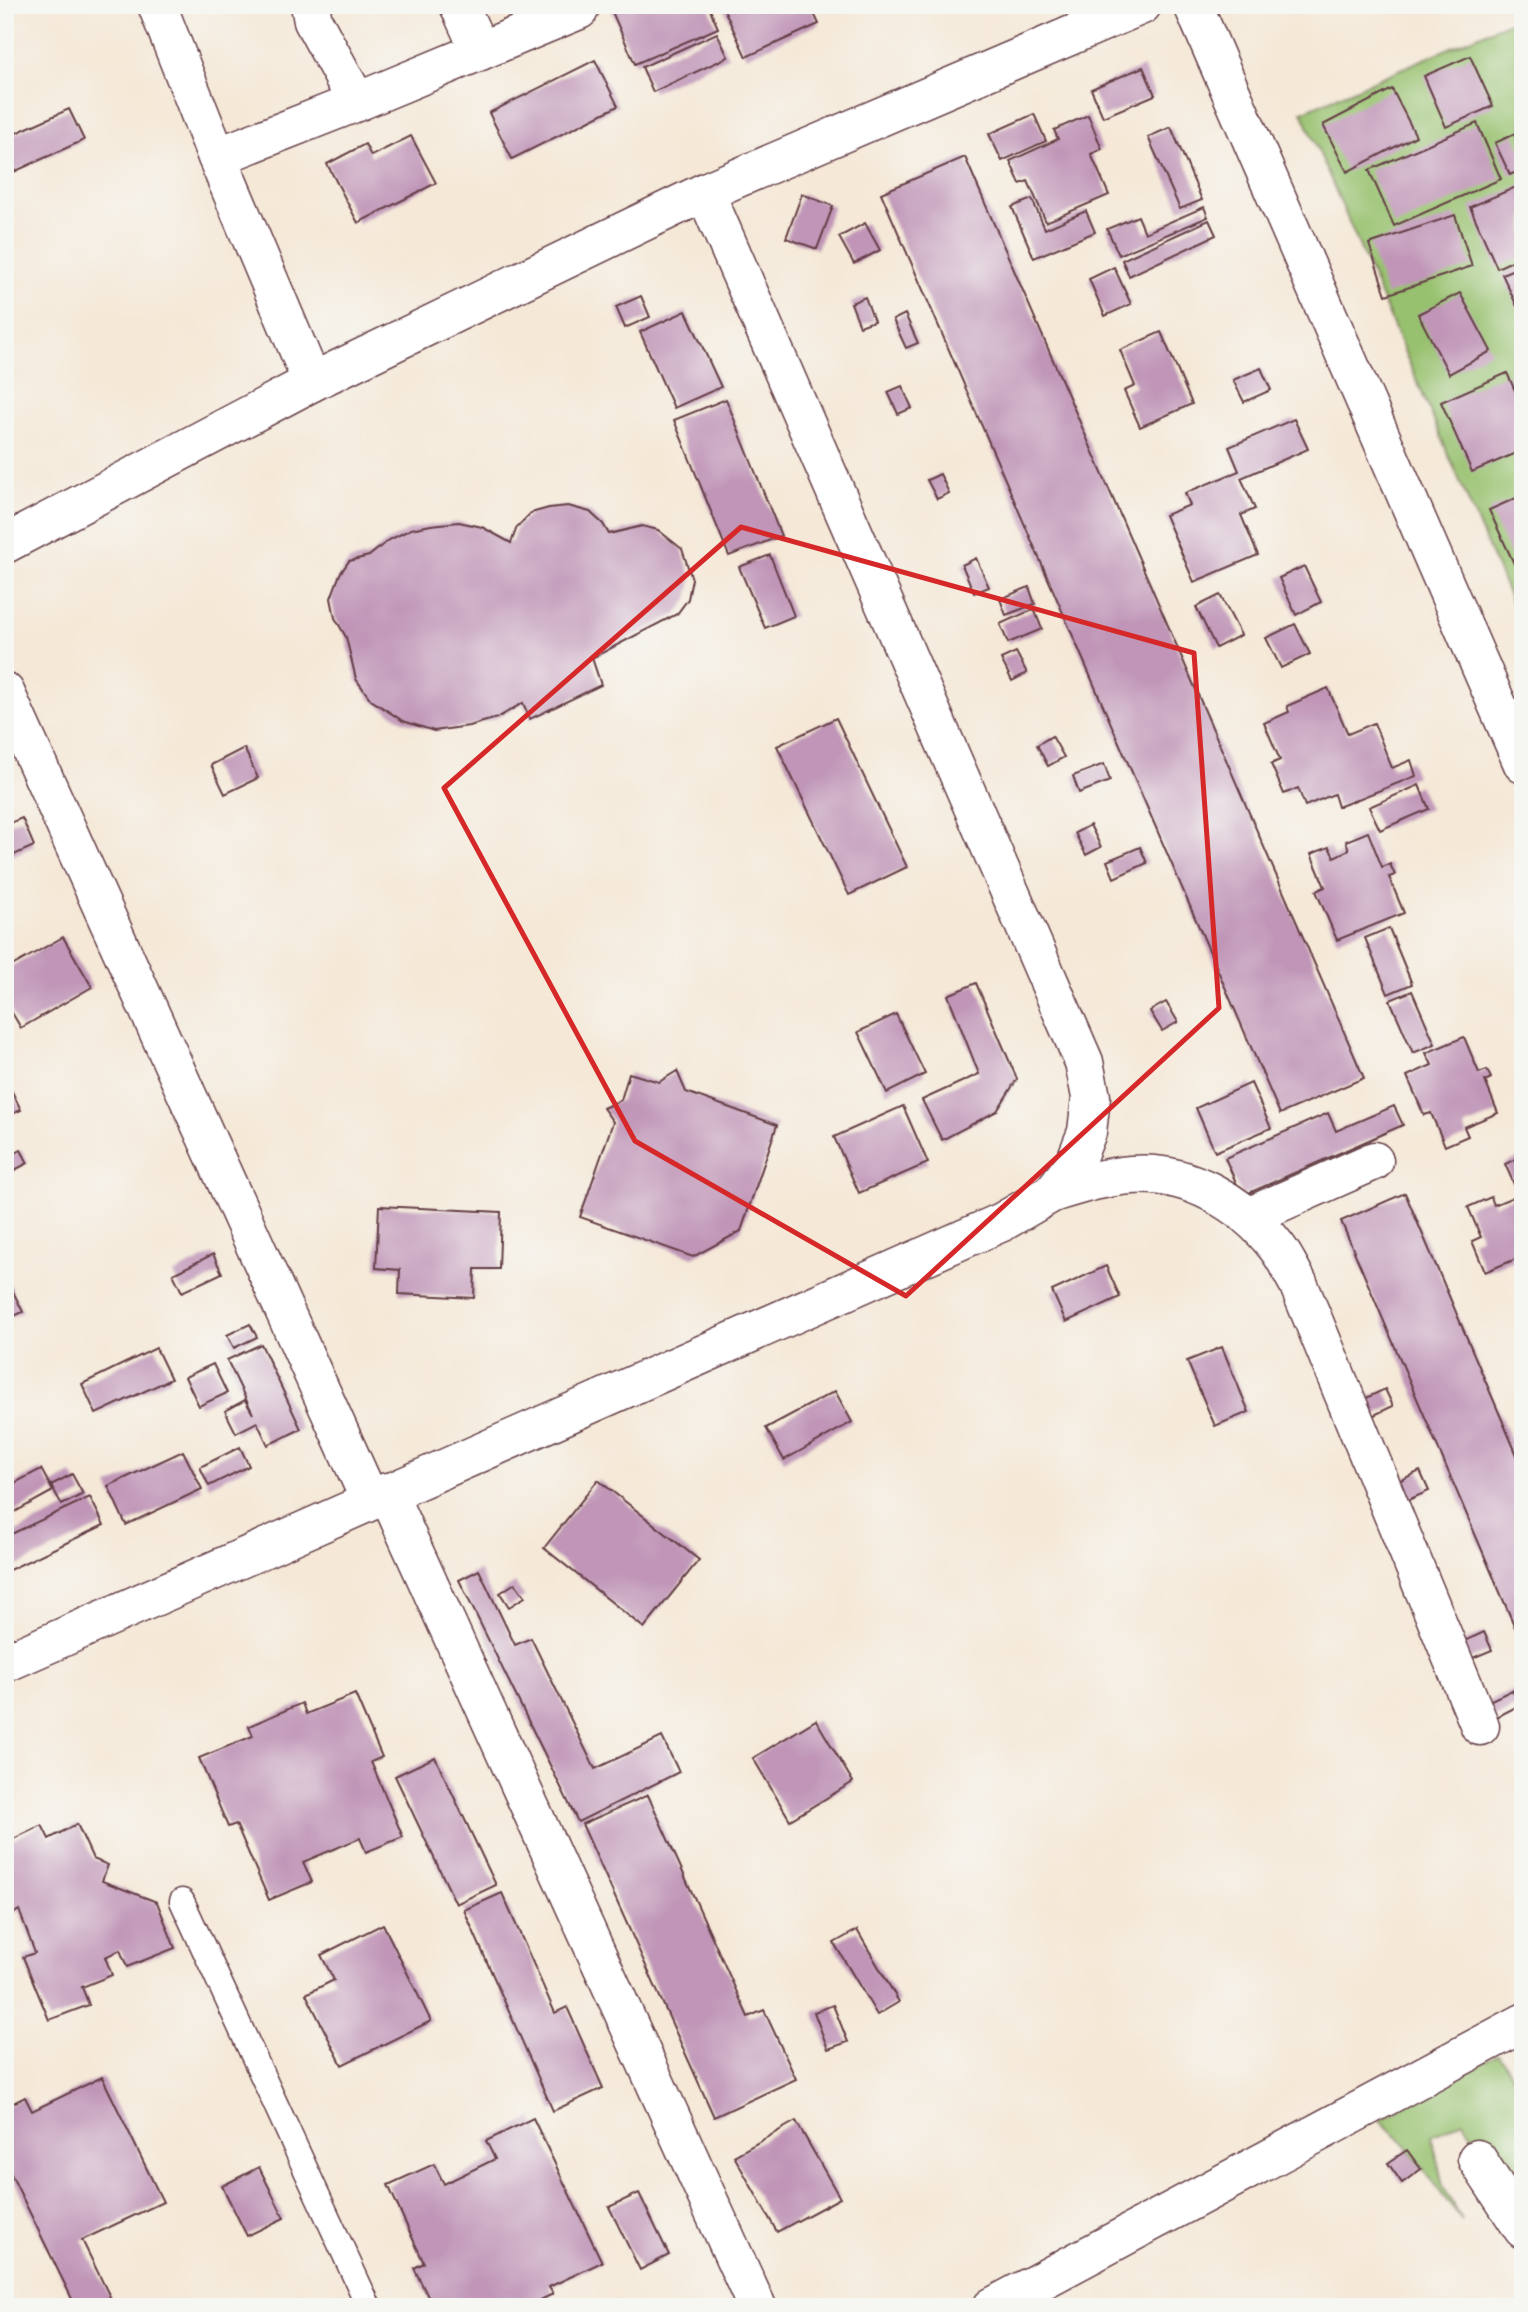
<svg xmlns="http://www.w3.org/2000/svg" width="1528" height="2312" font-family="'Patrick Hand',sans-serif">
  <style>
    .green { fill: #97c16e; stroke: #70704c; stroke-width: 2 }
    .building { fill: #c095b7 }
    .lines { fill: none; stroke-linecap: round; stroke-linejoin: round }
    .lane-casing { stroke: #643d45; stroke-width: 27 }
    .street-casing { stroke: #643d45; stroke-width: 41 }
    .lane { stroke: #fff; stroke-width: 24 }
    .street { stroke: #fff; stroke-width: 38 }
    .marked { fill: none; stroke: #d62828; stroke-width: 5; stroke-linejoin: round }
  </style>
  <rect width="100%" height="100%" fill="#f6f6f2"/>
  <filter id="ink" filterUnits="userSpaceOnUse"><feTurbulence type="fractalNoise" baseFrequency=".0143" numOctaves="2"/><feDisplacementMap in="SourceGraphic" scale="14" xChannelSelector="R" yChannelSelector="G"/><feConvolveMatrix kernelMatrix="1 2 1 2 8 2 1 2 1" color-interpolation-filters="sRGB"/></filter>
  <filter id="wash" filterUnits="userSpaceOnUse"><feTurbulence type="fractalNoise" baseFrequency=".00686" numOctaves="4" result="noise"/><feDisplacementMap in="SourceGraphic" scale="28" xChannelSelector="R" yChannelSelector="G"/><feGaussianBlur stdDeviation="1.57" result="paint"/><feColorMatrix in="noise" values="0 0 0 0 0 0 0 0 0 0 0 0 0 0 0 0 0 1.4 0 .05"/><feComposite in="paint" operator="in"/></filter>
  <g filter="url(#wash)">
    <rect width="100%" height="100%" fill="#f5e8d7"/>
    <g class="green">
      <path d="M 1523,16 L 1523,629 L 1302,112 Z"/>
      <path d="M 1498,2054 L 1523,2091 L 1523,2209 L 1463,2121 L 1432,2136 L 1443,2186 L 1462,2221 L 1404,2144 L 1380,2120 Z"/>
    </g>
    <g id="blocks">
      <g class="building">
        <path d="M 609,5 L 708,5 L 718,28 L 635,64 Z"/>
        <path d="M 722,5 L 810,5 L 819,24 L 746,57 Z"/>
        <path d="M 717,33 L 728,57 L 653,92 L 642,67 Z"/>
        <path d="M 1470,56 L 1493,106 L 1446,127 L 1424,76 Z"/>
        <path d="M 595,60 L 618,106 L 512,159 L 489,113 Z"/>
        <path d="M 1143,67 L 1155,95 L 1103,117 L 1091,89 Z"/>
        <path d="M 1392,89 L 1416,136 L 1347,172 L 1323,125 Z"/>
        <path d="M 69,109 L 84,140 L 5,176 L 5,138 Z"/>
        <path d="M 1034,114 L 1046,141 L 1002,161 L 989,134 Z"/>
        <path d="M 1088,115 L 1102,149 L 1091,154 L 1109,195 L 1046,222 L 1028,181 L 1020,184 L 1010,161 L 1058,139 L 1054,130 Z"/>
        <path d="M 1477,123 L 1501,179 L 1394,226 L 1369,170 Z"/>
        <path d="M 1171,127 L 1202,200 L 1180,209 L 1148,137 Z"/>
        <path d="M 1514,134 L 1523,154 L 1523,169 L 1510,175 L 1495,143 Z"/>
        <path d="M 411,136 L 436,183 L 358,223 L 327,164 L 365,144 L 371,156 Z"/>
        <path d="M 965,157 L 1364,1078 L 1280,1114 L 881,193 Z"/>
        <path d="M 1523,184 L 1523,256 L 1497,268 L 1470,207 Z"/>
        <path d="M 802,194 L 833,206 L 817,249 L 786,238 Z"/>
        <path d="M 1032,199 L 1045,229 L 1086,211 L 1095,232 L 1034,258 L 1012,207 Z"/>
        <path d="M 1204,207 L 1208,217 L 1119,255 L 1107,229 L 1138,216 L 1145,233 Z"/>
        <path d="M 1455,215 L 1472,266 L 1386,295 L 1369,244 Z"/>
        <path d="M 1209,220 L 1216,235 L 1129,276 L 1122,260 Z"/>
        <path d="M 865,223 L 880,250 L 854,264 L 839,237 Z"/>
        <path d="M 1523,265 L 1523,319 L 1502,274 Z"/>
        <path d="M 1114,267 L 1131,304 L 1105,316 L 1089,279 Z"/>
        <path d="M 1460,293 L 1491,351 L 1449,374 L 1418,314 Z"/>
        <path d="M 641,296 L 650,317 L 625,328 L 616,307 Z"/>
        <path d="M 865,297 L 874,321 L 860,326 L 851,303 Z"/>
        <path d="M 686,311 L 721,387 L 674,408 L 640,332 Z"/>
        <path d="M 905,314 L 918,343 L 906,348 L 893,320 Z"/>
        <path d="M 1161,332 L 1192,404 L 1140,427 L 1124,391 L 1135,386 L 1120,350 Z"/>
        <path d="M 1261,368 L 1271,390 L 1244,402 L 1233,380 Z"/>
        <path d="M 1507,373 L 1523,408 L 1523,450 L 1472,472 L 1441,402 Z"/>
        <path d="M 902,386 L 912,408 L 898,414 L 888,392 Z"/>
        <path d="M 726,399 L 781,536 L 729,556 L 674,420 Z"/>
        <path d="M 1294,419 L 1308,449 L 1241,478 L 1255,509 L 1241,515 L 1258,555 L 1194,582 L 1165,515 L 1190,505 L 1185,493 L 1239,471 L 1229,447 Z"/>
        <path d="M 940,474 L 949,493 L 937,499 L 927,480 Z"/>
        <path d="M 1523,495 L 1523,583 L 1489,510 Z"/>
        <path d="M 568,506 L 590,512 L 603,524 L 609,534 L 642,526 L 658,530 L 682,549 L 692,579 L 688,599 L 677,614 L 592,658 L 601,685 L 530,719 L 523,703 L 497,718 L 469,726 L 434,731 L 403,721 L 371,700 L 356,679 L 346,637 L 335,618 L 331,598 L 340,574 L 349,561 L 369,556 L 389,540 L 411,529 L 431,525 L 459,522 L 482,527 L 511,543 L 517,527 L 531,513 L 549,508 Z"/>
        <path d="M 770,555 L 794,616 L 765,628 L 739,567 Z"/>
        <path d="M 976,558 L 989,587 L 974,593 L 962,565 Z"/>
        <path d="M 1304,566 L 1321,602 L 1296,615 L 1279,578 Z"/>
        <path d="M 1029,587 L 1035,604 L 1006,615 L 1000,599 Z"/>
        <path d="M 1220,595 L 1241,635 L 1216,648 L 1196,607 Z"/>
        <path d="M 1034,609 L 1042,629 L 1008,643 L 1000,624 Z"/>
        <path d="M 1295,624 L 1310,654 L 1281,668 L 1266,638 Z"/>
        <path d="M 1016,652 L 1027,673 L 1012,681 L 1001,659 Z"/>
        <path d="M 1328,688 L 1348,734 L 1374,723 L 1392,768 L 1411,760 L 1416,776 L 1338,807 L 1334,794 L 1305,806 L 1298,788 L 1284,794 L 1271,764 L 1280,760 L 1264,723 L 1289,712 L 1287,706 Z"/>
        <path d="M 836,718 L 907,867 L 849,895 L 777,746 Z"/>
        <path d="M 1052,736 L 1064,757 L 1048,766 L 1037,745 Z"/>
        <path d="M 244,748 L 258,778 L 225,794 L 211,765 Z"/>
        <path d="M 1104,764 L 1110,781 L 1079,793 L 1073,776 Z"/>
        <path d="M 1419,785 L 1429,809 L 1380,830 L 1369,807 Z"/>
        <path d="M 22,818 L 34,846 L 5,859 L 5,825 Z"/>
        <path d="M 1090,825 L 1101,847 L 1086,855 L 1075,833 Z"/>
        <path d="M 1368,832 L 1382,867 L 1390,864 L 1395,875 L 1389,877 L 1404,913 L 1337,940 L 1316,891 L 1325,887 L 1311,854 L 1329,847 L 1334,857 L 1349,850 L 1346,841 Z"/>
        <path d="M 1140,847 L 1147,863 L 1114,878 L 1107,861 Z"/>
        <path d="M 1389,928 L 1412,984 L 1388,994 L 1365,938 Z"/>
        <path d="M 63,937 L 92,987 L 21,1028 L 5,1001 L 5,970 Z"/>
        <path d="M 976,983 L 1017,1079 L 997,1111 L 942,1140 L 922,1100 L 979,1074 L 948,995 Z"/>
        <path d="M 1412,991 L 1435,1044 L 1413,1053 L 1390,1000 Z"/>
        <path d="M 1166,1002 L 1178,1022 L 1162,1031 L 1150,1011 Z"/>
        <path d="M 896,1014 L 925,1074 L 887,1093 L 858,1032 Z"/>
        <path d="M 1464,1037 L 1479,1073 L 1487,1070 L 1491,1078 L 1485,1081 L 1498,1113 L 1464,1127 L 1468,1136 L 1445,1146 L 1431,1113 L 1424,1115 L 1407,1076 L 1432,1065 L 1426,1053 Z"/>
        <path d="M 677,1071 L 686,1092 L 777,1125 L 741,1231 L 693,1257 L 580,1217 L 613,1122 L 603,1108 L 621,1100 L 629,1073 L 659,1082 Z"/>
        <path d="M 5,1077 L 21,1110 L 5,1117 Z"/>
        <path d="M 1251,1083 L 1271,1128 L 1215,1152 L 1196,1108 Z"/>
        <path d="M 903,1106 L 928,1163 L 859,1193 L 834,1137 Z"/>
        <path d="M 1394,1106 L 1403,1125 L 1242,1196 L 1225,1158 L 1328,1113 L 1336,1131 Z"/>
        <path d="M 21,1150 L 28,1163 L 5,1175 L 5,1159 Z"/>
        <path d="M 1523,1156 L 1523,1188 L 1517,1191 L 1505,1164 Z"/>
        <path d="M 1405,1193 L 1523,1469 L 1523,1646 L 1341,1221 Z"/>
        <path d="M 1523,1193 L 1523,1256 L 1485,1272 L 1472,1241 L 1481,1237 L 1468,1207 L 1491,1197 L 1494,1205 Z"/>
        <path d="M 379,1206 L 501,1212 L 499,1269 L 475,1269 L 474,1298 L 399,1294 L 400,1270 L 376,1268 Z"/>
        <path d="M 213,1254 L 222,1273 L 182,1292 L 173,1274 Z"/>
        <path d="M 1106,1266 L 1120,1297 L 1066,1322 L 1052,1291 Z"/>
        <path d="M 5,1275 L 23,1312 L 5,1320 Z"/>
        <path d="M 250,1324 L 257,1337 L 234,1348 L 227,1335 Z"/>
        <path d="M 261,1344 L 301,1429 L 268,1445 L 257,1422 L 236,1433 L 225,1411 L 245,1400 L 253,1414 L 227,1360 Z"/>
        <path d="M 1222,1347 L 1249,1412 L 1215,1426 L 1187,1361 Z"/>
        <path d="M 156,1348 L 171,1379 L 96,1414 L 82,1384 Z"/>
        <path d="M 213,1364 L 227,1393 L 199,1406 L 185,1377 Z"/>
        <path d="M 1385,1389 L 1393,1406 L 1364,1420 L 1356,1403 Z"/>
        <path d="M 835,1391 L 852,1422 L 784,1460 L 766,1428 Z"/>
        <path d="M 240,1447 L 249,1466 L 209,1486 L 200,1467 Z"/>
        <path d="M 183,1451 L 202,1489 L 126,1525 L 108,1486 Z"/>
        <path d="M 41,1469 L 53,1491 L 15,1512 L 5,1495 L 5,1488 Z"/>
        <path d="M 1420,1471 L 1429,1491 L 1401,1503 L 1392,1484 Z"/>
        <path d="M 72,1474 L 83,1494 L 62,1505 L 51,1485 Z"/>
        <path d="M 598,1480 L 699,1560 L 644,1628 L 544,1548 Z"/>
        <path d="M 90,1497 L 104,1525 L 5,1572 L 5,1537 Z"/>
        <path d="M 479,1570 L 515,1645 L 531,1638 L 595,1769 L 662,1737 L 679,1772 L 578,1822 L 459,1580 Z"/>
        <path d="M 515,1583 L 525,1597 L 509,1607 L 500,1593 Z"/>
        <path d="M 1484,1632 L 1492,1650 L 1468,1660 L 1460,1643 Z"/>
        <path d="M 1512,1690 L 1520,1705 L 1495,1718 L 1487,1702 Z"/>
        <path d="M 355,1694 L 382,1757 L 371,1762 L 403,1837 L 366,1852 L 360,1838 L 303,1862 L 312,1882 L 269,1900 L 236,1824 L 228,1827 L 199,1758 L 253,1736 L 249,1726 L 302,1703 L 306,1714 Z"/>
        <path d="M 816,1720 L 853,1782 L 790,1820 L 753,1758 Z"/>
        <path d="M 435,1757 L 496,1885 L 456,1904 L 395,1776 Z"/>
        <path d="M 648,1795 L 748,2017 L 764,2010 L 796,2079 L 714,2117 L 582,1824 Z"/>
        <path d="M 77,1824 L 93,1859 L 108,1865 L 102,1881 L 157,1902 L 175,1948 L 127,1967 L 120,1950 L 105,1957 L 112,1975 L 82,1987 L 89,2005 L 49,2020 L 23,1957 L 35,1953 L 19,1910 L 5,1919 L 5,1856 L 9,1854 L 5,1843 L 42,1825 L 49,1839 Z"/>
        <path d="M 502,1893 L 555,2013 L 567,2007 L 603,2088 L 553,2111 L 464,1910 Z"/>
        <path d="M 383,1924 L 431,2021 L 342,2065 L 306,1994 L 334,1980 L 321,1955 Z"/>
        <path d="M 857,1930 L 899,2002 L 877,2015 L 834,1943 Z"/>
        <path d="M 833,2005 L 848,2042 L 828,2049 L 814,2012 Z"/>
        <path d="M 102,2077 L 163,2202 L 82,2240 L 115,2307 L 76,2307 L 5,2162 L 5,2107 L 25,2097 L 32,2111 Z"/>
        <path d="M 533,2118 L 602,2262 L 549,2287 L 553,2294 L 526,2307 L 433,2307 L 414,2268 L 424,2263 L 388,2185 L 434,2164 L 444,2184 L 495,2159 L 486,2141 Z"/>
        <path d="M 796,2121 L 840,2198 L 777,2232 L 734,2156 Z"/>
        <path d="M 1407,2150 L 1421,2169 L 1402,2183 L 1388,2163 Z"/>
        <path d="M 259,2167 L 284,2218 L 247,2236 L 222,2186 Z"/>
        <path d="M 639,2193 L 669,2255 L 640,2270 L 609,2207 Z"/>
      </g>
    </g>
  </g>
  <g filter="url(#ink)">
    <use href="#blocks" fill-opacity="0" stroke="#643d45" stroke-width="2"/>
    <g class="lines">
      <defs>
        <path id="lane" d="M 182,1901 L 369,2307"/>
        <g id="street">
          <path d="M 157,5 L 217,157 L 312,382"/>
          <path d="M 310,5 L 313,21 L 357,102"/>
          <path d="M 459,5 L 480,51"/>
          <path d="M 1193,5 L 1523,764"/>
          <path d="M 217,157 L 357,102 L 579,10"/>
          <path d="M 5,544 L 312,382 L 705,192 L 1142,5"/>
          <path d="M 5,692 L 370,1500"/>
          <path d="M 1052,1193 C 1078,1185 1103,1177 1131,1175 C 1187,1170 1243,1203 1276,1246 C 1285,1257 1291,1271 1298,1283 L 1480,1726"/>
          <path d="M 1250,1216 L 1374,1161"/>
          <path d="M 387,1492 L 757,2307"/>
          <path d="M 5,1663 L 1002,1222 L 1052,1193 L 1074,1165 L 1087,1132 L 1091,1097 L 1084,1062 L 705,192"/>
          <path d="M 1477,2159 L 1523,2229"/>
          <path d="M 992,2307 L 1523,2023"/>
        </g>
      </defs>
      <use href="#lane" class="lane-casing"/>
      <use href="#street" class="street-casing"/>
      <use href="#lane" class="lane"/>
      <use href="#street" class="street"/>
    </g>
  </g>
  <path class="marked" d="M 741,527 L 1194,653 L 1219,1008 L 906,1296 L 635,1141 L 444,788 Z"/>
  <rect width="1528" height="2312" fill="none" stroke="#f6f6f2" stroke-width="28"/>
</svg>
